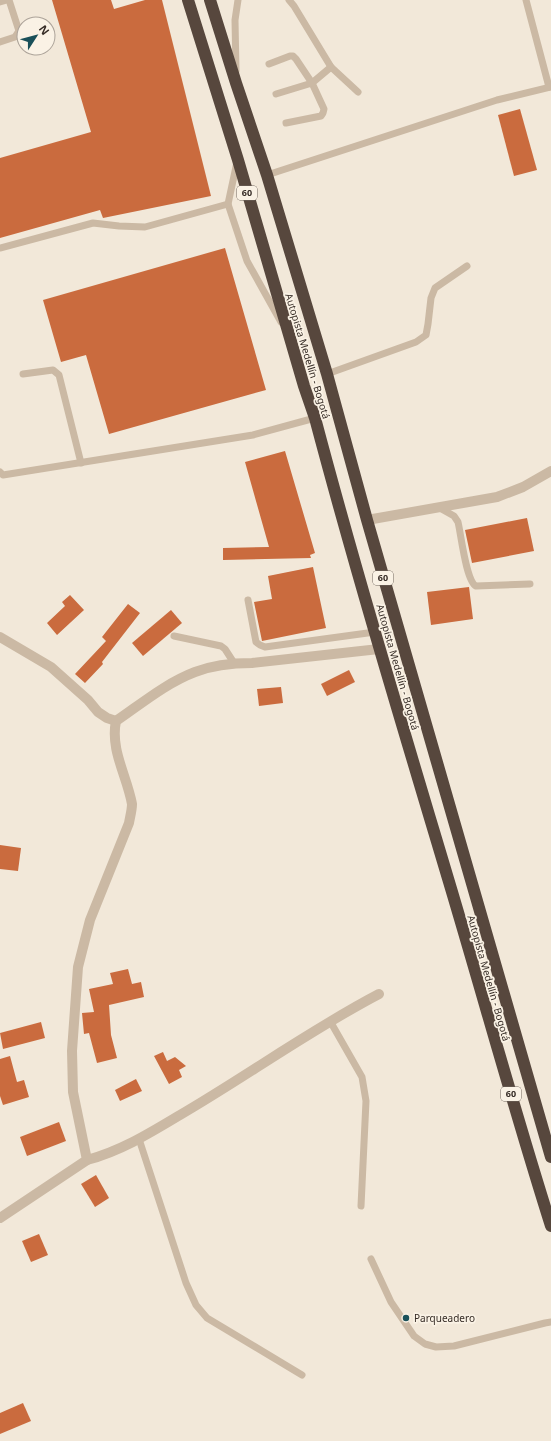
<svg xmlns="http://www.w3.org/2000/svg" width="551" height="1441" font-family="'Noto Sans',sans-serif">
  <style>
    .building { fill: #ca6b3e }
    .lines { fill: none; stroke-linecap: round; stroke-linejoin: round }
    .lane { stroke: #cbb9a4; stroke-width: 7 }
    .street { stroke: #cbb9a4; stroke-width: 10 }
    .highway { stroke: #57473d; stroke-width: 12 }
    .poi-dot { fill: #1a5059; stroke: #faf2e5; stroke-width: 1.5 }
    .labels { text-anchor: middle; stroke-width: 3.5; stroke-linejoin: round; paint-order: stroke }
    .shield { fill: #faf2e5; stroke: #71675f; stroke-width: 1 }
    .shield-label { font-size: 9px; font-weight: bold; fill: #362c26 }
    .street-label { font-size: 10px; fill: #362c26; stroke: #faf2e5 }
    .poi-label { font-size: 10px; fill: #362c26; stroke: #faf2e5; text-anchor: start }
  </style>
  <rect width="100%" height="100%" fill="#f2e8d9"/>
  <g class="building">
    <path d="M 52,0 L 111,0 L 114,9 L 145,0 L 162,0 L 211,196 L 103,218 L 100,210 L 0,238 L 0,158 L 91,132 Z"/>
    <path d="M 520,109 L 537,170 L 514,176 L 498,115 Z"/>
    <path d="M 225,248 L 266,390 L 109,434 L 86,355 L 61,362 L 43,300 Z"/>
    <path d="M 285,451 L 315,553 L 310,555 L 311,558 L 223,560 L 223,548 L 269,547 L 245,462 Z"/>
    <path d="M 527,518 L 534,551 L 472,563 L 465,530 Z"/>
    <path d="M 313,567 L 326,628 L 262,641 L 254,602 L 272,599 L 268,576 Z"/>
    <path d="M 469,587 L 473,619 L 431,625 L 427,592 Z"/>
    <path d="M 70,595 L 84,610 L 57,635 L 47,623 L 65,606 L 62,602 Z"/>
    <path d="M 128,604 L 140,613 L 102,662 L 103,664 L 85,683 L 75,674 L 106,641 L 102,637 Z"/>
    <path d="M 171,610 L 182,623 L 143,656 L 132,643 Z"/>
    <path d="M 349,670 L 355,682 L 327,696 L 321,684 Z"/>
    <path d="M 281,687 L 283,703 L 259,706 L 257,689 Z"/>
    <path d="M 0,845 L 21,848 L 18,871 L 0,869 Z"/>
    <path d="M 128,969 L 132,984 L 141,982 L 144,997 L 109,1005 L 111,1035 L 117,1058 L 97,1063 L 89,1033 L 84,1034 L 82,1013 L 94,1012 L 89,989 L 113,984 L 110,973 Z"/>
    <path d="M 41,1022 L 45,1038 L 3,1049 L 0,1033 Z"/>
    <path d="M 163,1052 L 167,1061 L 175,1057 L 186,1066 L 179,1070 L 182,1077 L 169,1084 L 154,1056 Z"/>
    <path d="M 10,1056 L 17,1082 L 24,1080 L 29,1097 L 3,1105 L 0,1096 L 0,1059 Z"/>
    <path d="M 136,1079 L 142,1091 L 120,1101 L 115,1090 Z"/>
    <path d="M 59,1122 L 66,1141 L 27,1156 L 20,1137 Z"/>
    <path d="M 96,1175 L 109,1198 L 95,1207 L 81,1184 Z"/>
    <path d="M 39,1234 L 48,1255 L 31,1262 L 22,1241 Z"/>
    <path d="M 23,1403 L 31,1421 L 0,1434 L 0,1413 Z"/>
  </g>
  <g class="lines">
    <g class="lane">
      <path d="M 289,0 L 294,6 L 331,67 L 358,92"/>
      <path d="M 526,0 L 549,87"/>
      <path d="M 0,2 L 7,0"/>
      <path d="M 0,42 L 15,37 L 19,31 L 9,0"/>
      <path d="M 269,64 L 290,56 L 293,56 L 296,59 L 312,83 L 324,109 L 323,113 L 321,116 L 286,123"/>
      <path d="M 236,71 L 235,20 L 238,0"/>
      <path d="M 276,94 L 312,83 L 331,67"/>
      <path d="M 237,162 L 228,204 L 247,261 L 281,322"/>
      <path d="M 267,175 L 497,100 L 551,87"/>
      <path d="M 0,248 L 93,223 L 119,226 L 145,227 L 228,204"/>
      <path d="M 23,374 L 53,370 L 59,375 L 81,463"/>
      <path d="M 327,374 L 416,342 L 426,335 L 428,324 L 431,298 L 435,288 L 467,266"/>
      <path d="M 0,472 L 3,475 L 253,435 L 315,418"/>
      <path d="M 438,507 L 454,516 L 458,522 C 461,534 466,581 476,586 L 530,584"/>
      <path d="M 248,600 L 256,642 L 260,645 L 265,647 L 375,632"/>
      <path d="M 174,636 L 221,646 L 225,649 L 234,663"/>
      <path d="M 330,1021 L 362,1077 L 366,1101 L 361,1206"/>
      <path d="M 139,1139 L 186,1283 L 196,1305 L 207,1318 L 302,1375"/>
      <path d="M 371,1259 L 391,1302 L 414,1336 L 425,1344 L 436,1347 L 454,1346 L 545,1323 L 551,1322"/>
    </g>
    <g class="street">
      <path d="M 367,520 L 497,497 L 523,487 L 551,471"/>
      <path d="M 0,637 L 51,667 L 88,700 L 98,712 L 107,718 L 116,721"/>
      <path d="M 87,1160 C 121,1151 150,1133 180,1115 C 247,1076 310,1030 379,994"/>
      <path d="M 0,1218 L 87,1160 L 73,1092 L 72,1051 L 78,967 L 90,920 L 129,823 C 130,817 132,810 132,804 C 127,776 110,750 116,721 C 141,704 166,683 195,672 C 213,665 233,663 252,663 L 379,649"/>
    </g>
    <g class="highway">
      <path d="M 188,0 L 238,160 L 304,386 L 315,418 C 358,580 407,741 455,902 C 487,1010 517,1119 551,1226"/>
      <path d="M 210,0 L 236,83 L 267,175 L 327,374 L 367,520 L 551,1157"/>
    </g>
  </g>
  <circle class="poi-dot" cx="406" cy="1318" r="4"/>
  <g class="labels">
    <g class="shield">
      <rect x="237" y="186" width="20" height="14" rx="3"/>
      <rect x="373" y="571" width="20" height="14" rx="3"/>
      <rect x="501" y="1087" width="20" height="14" rx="3"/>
    </g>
    <g class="shield-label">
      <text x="247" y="196">60</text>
      <text x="383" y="581">60</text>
      <text x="511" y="1097">60</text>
    </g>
    <g class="street-label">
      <text transform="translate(308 356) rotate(73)" y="4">Autopista Medellín - Bogotá</text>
      <text transform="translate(398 667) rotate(74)" y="4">Autopista Medellín - Bogotá</text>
      <text transform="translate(489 978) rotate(74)" y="4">Autopista Medellín - Bogotá</text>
    </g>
    <g class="poi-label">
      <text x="414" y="1322">Parqueadero</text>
    </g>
  </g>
  <g transform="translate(36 36) rotate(54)"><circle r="19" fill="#faf2e5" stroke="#aca399"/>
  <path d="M0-3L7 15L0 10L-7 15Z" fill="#1a5059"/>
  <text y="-6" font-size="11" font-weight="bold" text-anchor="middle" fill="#362c26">N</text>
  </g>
</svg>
